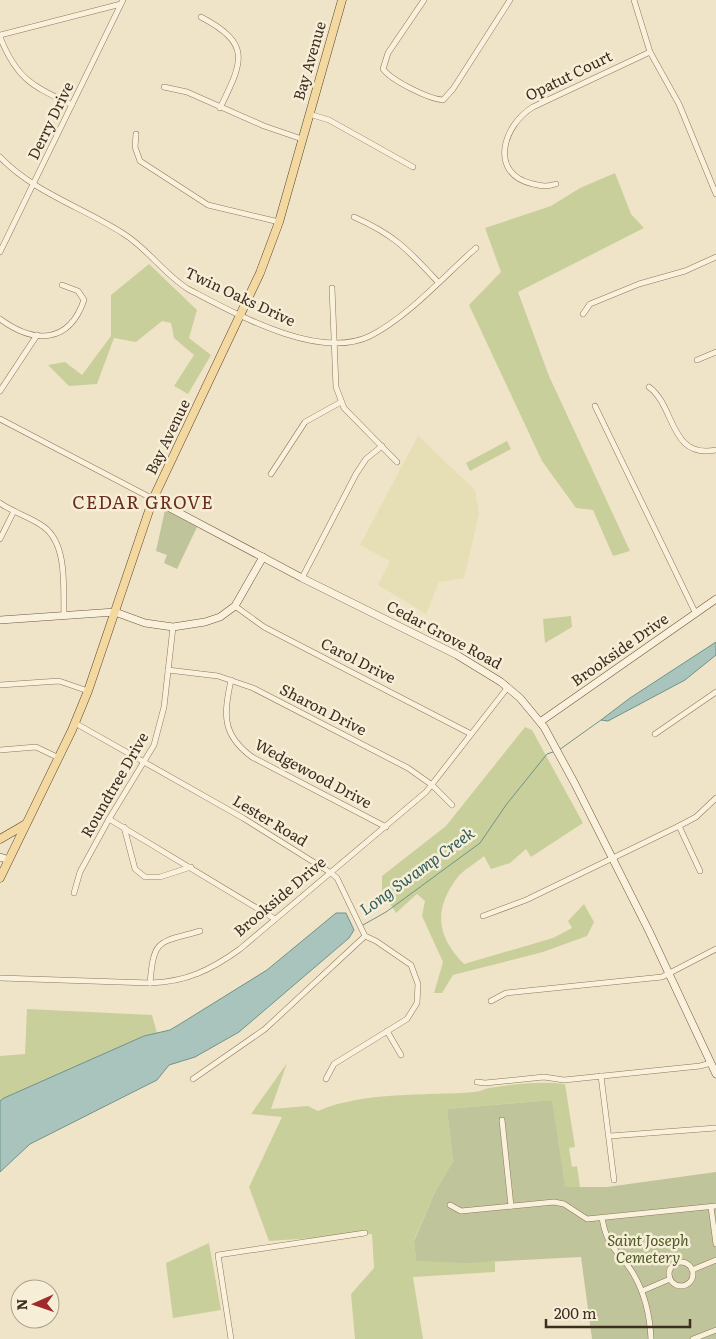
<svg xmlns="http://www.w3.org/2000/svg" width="716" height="1339" font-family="Literata,serif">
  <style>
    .farmland { fill: #e6deb5 }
    .green { fill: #c9cf9b }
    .cemetery { fill: #bfc49a }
    .water { fill: #a9c4bc; stroke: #6f938a }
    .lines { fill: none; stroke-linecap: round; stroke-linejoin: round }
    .stream { stroke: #6f938a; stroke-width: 1 }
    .street-casing { stroke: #8d765c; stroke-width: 6 }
    .secondary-casing { stroke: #6f573f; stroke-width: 8 }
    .primary-casing { stroke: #5b4430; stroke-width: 9 }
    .street { stroke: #faf1dc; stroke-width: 5 }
    .secondary { stroke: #faf1dc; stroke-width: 7 }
    .primary { stroke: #f3d9a0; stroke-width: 8 }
    .labels { text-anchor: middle; stroke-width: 5; stroke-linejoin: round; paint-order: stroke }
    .street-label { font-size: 15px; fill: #3d2e20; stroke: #f7eed8 }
    .park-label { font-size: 15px; font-style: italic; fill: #4d5a26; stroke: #f7eed8 }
    .water-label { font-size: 16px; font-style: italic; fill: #2f5d5a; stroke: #f7eed8 }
    .quarter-label { font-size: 18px; letter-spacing: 1px; fill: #6b2e1e; stroke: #f7eed8 }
  </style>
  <rect width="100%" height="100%" fill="#f0e4c8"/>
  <path class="farmland" d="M 418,436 L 475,490 L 479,514 L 464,578 L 439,582 L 426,614 L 378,585 L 390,561 L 360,545 Z"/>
  <g class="green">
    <path d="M 615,173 L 631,214 L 644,228 L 518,292 L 549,376 L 630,551 L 613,556 L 593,510 L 576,508 L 542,461 L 469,305 L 501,272 L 485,228 L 551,206 L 580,188 Z"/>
    <path d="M 149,264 L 197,310 L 189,338 L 211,355 L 188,394 L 174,386 L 194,355 L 174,338 L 171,323 L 162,321 L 136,342 L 114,338 L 97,384 L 69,386 L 48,365 L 65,362 L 82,375 L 111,336 L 111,295 Z"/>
    <path d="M 507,441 L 511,449 L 470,471 L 466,463 Z"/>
    <path d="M 571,616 L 572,627 L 545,643 L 543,619 Z"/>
    <path d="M 525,727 L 532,730 L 583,823 L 531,857 L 526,849 L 510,863 L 491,869 L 484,856 C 476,863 463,870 457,878 C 433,910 437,937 464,964 L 553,938 L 572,928 L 568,921 L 584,904 L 594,922 L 587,936 L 543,952 L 453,975 L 442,993 L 434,993 L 443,962 L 422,916 L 425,901 L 417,894 L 396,913 L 382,891 L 382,876 L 446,826 Z"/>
    <path d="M 27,1009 L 152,1015 L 157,1033 L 143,1036 L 0,1104 L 0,1056 L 25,1054 Z"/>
    <path d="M 287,1063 L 271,1109 L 308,1106 L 318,1111 C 364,1091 425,1096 474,1092 C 479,1092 484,1089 489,1088 C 514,1084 540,1081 565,1084 L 575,1147 L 569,1148 L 572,1167 L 577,1166 L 580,1187 L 565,1187 L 540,1101 L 447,1109 L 453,1161 L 435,1192 L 414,1240 L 416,1261 L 495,1262 L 495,1272 L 413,1277 L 423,1339 L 355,1339 L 351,1294 L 374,1268 L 372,1234 L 269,1241 L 249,1187 L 282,1117 L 251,1114 Z"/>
    <path d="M 209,1243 L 221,1310 L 173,1318 L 166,1263 Z"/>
  </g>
  <g class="cemetery">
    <path d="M 165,510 L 197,527 L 177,569 L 164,563 L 167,555 L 156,551 Z"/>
    <path d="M 540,1101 L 552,1101 L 565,1187 L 607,1187 L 716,1172 L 716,1339 L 592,1339 L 581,1257 L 467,1263 L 416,1261 L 414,1241 L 435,1192 L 453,1161 L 447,1109 Z"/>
  </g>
  <g class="water">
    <path d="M 716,642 L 716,655 L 685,680 L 608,721 L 601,720 L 630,698 Z"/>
    <path d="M 336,913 L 346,913 L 354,930 L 349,938 L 239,1032 L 195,1057 L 169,1065 L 157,1080 L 147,1085 L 30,1144 L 0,1172 L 0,1101 L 4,1098 L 144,1036 L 170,1030 L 180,1024 L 267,970 Z"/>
  </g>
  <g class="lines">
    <g class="stream">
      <path d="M 559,750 L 601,720"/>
      <path d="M 363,925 L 386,912 L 480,843 L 506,805 L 547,754 L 553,752"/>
    </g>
    <defs>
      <g id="street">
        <path d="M 424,0 L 388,53 L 383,69 C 392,81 429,99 443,100 L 453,89 L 510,0"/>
        <path d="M 634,0 L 650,52 L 679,104 L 716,194"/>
        <path d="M 201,17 C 252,44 243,61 220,108"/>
        <path d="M 0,35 L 121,4"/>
        <path d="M 0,37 C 17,80 33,86 72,105"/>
        <path d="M 164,87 L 187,92 L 264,126 L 302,139"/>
        <path d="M 309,114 L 329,120 L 413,167"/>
        <path d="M 136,134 L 135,147 L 140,161 L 208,205 L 279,222"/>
        <path d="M 0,157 C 33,192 84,208 124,234 C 148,249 164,274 188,289 C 236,314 319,361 370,336 C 408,317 444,276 476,248"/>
        <path d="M 556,184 C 547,187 542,186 533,184 C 488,174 503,125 533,107 L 650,52"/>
        <path d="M 354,217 C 395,235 408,250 438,282"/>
        <path d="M 0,252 L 123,0"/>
        <path d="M 332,288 L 336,387 L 344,408 L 397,462"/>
        <path d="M 583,314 L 590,304 L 639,284 L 685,271 L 716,257"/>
        <path d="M 0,319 C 34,344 69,344 84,300 L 78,291 L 62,285"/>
        <path d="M 697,360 L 716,352"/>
        <path d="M 649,387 C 676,407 669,459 716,450"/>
        <path d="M 0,391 L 37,335"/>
        <path d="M 595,406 L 696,614"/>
        <path d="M 0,419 L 153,499"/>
        <path d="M 271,474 L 305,422 L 341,402"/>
        <path d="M 0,503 C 14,513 31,517 44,527 C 68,545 63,589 64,615"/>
        <path d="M 0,539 L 14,511"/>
        <path d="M 302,578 L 356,474 L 366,459 L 382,446"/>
        <path d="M 235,606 L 264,627 L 471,734"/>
        <path d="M 168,670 L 218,676 L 253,688 L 408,768 L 432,785 L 452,805"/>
        <path d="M 231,680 C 224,714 221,734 252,757 L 386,827"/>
        <path d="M 0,685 L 59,681 L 88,691"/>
        <path d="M 75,723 L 243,818 L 331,873 L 337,878 L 365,936 L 376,941 L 411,965 L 418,984 L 417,1003 L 407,1019 L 334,1064 L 326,1079"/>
        <path d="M 655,734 L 716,692"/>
        <path d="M 0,750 L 36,747 L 59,758"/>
        <path d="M 109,819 L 275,919"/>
        <path d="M 679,826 L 700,871"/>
        <path d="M 124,827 L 135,869 L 145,877 L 160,877 L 191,867"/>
        <path d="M 74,893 L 80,872 L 109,819 L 154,745 L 164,707 L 173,627"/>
        <path d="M 483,916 L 526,900 L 679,826 L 696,817 L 716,798"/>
        <path d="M 0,978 L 150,983 C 186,982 211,970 240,949 L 426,792 L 508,687"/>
        <path d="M 150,983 C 154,938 158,943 200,931"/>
        <path d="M 491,1001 L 506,993 L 662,977 L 716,949"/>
        <path d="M 387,1031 L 401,1055"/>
        <path d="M 601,1076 L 614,1180"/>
        <path d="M 193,1079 L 265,1029 L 365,936"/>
        <path d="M 477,1082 L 485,1083 L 544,1077 L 564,1080 L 700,1066 L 711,1063"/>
        <path d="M 502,1120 L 511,1206"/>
        <path d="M 610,1136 L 716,1128"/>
        <path d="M 450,1205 L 461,1211 L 554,1202 L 564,1204 L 587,1219 L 716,1206"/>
        <path d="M 711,1207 L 716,1244"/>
        <path d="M 602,1218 C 608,1252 620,1250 634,1275 C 646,1296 650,1316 651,1339"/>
        <circle cx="681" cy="1274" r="12"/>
        <path d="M 692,1270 L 716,1260"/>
        <path d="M 642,1291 L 670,1279"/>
        <path d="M 231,1339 L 218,1255 L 365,1233"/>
        <path d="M 693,1339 L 716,1330"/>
      </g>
      <g id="secondary">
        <path d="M 153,499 L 302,578 L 457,655 L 501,682 L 520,698 L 544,727 L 575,784 L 649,931 L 716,1074"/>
        <path d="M 0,620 L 115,612 L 145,623 L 173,627 L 205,622 L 220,617 L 235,606 L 263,557"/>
        <path d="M 540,722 L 716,599"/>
        <path d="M 0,857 L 9,860"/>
      </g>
      <g id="primary">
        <path d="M 0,839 L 26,824"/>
        <path d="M 0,878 L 72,730 L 88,691 L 153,499 L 260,273 L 279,222 L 342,0"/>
      </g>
    </defs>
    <use href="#street" class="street-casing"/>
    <use href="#secondary" class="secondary-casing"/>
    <use href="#primary" class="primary-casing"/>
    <use href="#street" class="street"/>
    <use href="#secondary" class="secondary"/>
    <use href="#primary" class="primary"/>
  </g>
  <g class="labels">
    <g class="street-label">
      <text transform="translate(310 61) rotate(-74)" y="5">Bay Avenue</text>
      <text transform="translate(569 76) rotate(-26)" y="5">Opatut Court</text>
      <text transform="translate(51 121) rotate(-64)" y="5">Derry Drive</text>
      <text transform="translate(240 297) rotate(25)" y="5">Twin Oaks Drive</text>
      <text transform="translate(168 437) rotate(-64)" y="5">Bay Avenue</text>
      <text transform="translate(444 635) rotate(28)" y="5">Cedar Grove Road</text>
      <text transform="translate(620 650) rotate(-35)" y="5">Brookside Drive</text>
      <text transform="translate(358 661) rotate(27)" y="5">Carol Drive</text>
      <text transform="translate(323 710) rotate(27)" y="5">Sharon Drive</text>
      <text transform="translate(313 774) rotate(28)" y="5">Wedgewood Drive</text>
      <text transform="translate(115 785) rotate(-60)" y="5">Roundtree Drive</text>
      <text transform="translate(270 821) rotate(31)" y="5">Lester Road</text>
      <text transform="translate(280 897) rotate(-40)" y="5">Brookside Drive</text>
    </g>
    <g class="park-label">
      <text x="648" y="1246">Saint Joseph<tspan x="648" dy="17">Cemetery</tspan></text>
    </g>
    <g class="water-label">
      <text transform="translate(417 871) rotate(-36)" y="6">Long Swamp Creek</text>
    </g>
    <g class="quarter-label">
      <text x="143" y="509">CEDAR GROVE</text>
    </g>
  </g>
  <g transform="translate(35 1304) rotate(268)"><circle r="24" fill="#f7eed8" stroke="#ada18e"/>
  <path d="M0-4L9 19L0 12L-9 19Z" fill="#9e2a2b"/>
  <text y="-8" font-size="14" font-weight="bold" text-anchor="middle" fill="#3d2e20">N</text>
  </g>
  <path d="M546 1319v8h144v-8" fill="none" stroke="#3d2e20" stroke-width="2.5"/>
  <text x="554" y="1319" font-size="15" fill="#3d2e20" stroke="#f7eed8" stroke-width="4" paint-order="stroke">200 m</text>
</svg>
